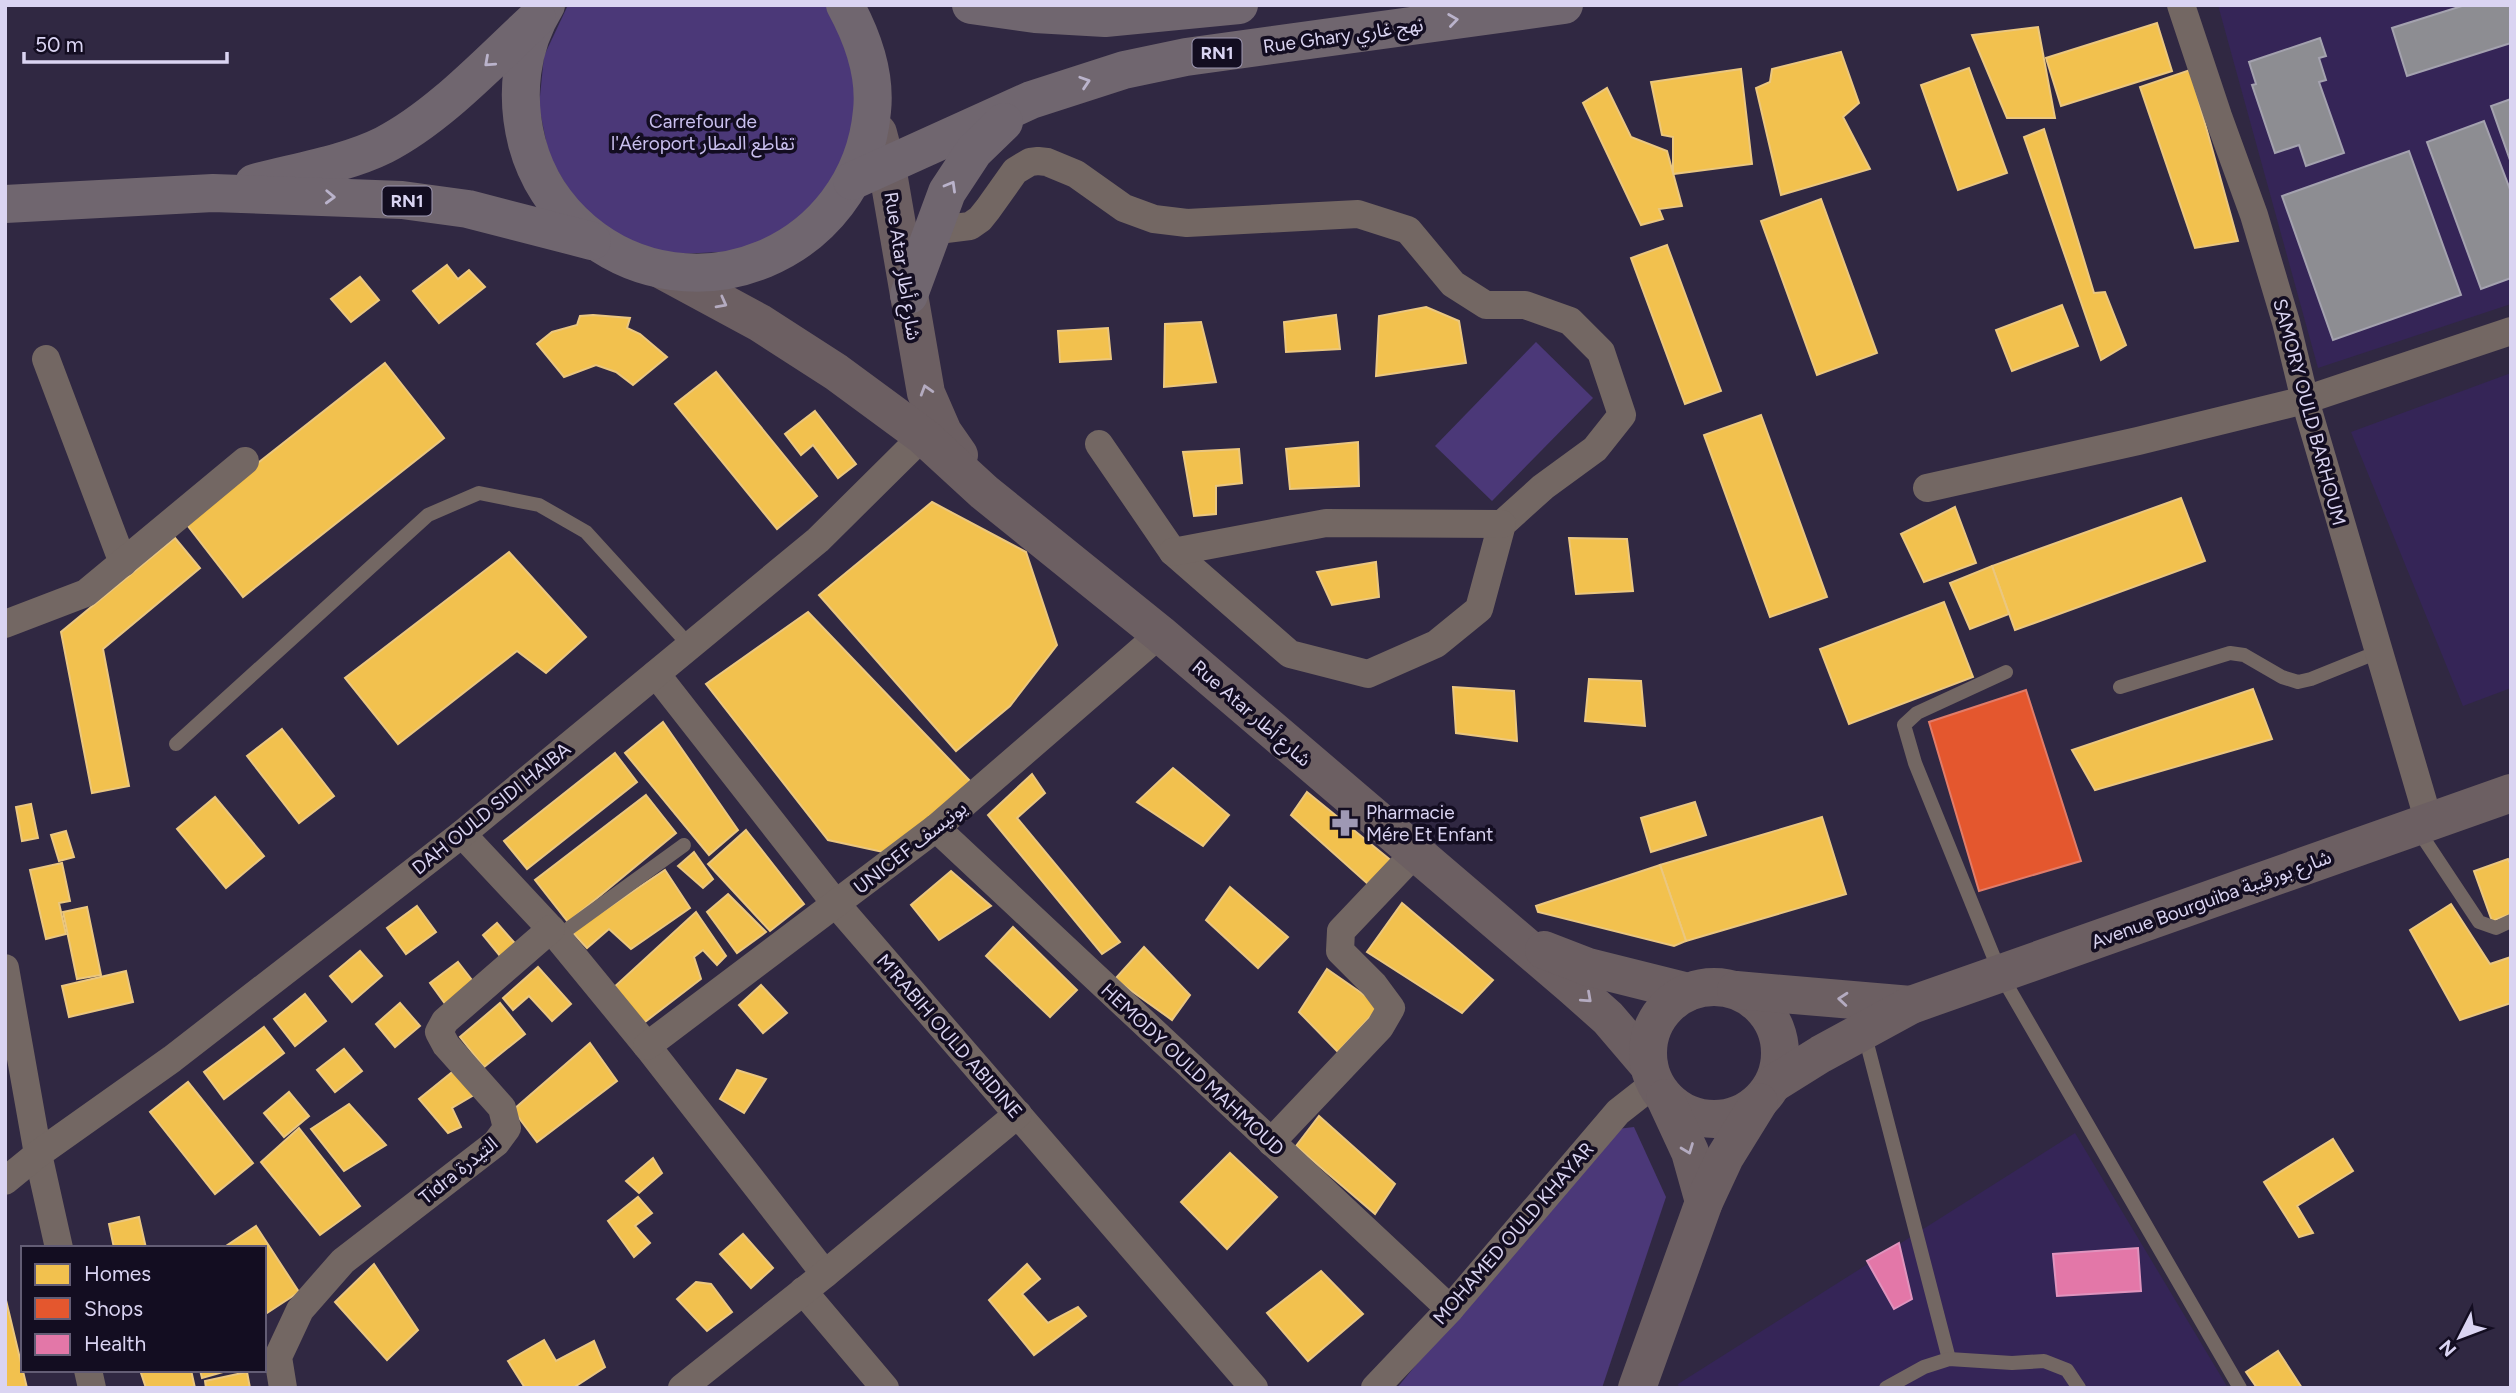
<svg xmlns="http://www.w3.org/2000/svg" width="2516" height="1393" font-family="Figtree,'Noto Sans Arabic',sans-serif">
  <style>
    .built { fill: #352557 }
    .green { fill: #4b3878 }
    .homes { fill: #f2c14e; stroke: #ebc77f; stroke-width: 2 }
    .shops { fill: #e4572e; stroke: #e17c69; stroke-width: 2 }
    .health { fill: #e377a8; stroke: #e093be; stroke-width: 2 }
    .industry { fill: #8d8d92; stroke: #a4a2af; stroke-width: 2 }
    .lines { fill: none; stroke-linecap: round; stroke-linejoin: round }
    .lane { stroke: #736763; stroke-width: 14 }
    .street { stroke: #736763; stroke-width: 28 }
    .secondary { stroke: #6c5f62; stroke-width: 38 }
    .highway { stroke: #70666f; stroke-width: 38 }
    .oneway { stroke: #bab3cb }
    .oneway2 { stroke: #b4abc0 }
    .labels { text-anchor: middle; stroke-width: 7; stroke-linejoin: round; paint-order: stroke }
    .shield { fill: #130d21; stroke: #9e98b3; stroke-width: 2 }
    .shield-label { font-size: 18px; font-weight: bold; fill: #dad4f2 }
    .street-label { font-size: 19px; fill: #dad4f2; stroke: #130d21 }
    .park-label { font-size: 19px; fill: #c9bfee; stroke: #130d21 }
    .poi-label { font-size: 19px; fill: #dad4f2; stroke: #130d21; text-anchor: start }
  </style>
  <rect width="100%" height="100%" fill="#302842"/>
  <g class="built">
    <path d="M 2218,5 L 2511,5 L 2511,304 L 2318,368 Z"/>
    <path d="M 2511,373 L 2511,688 L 2463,706 L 2351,432 Z"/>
    <path d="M 2075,1133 L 2228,1388 L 1679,1388 L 1678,1384 Z"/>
  </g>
  <g class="green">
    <path d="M 568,5 L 831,5 L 863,91 L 837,188 L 759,250 L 659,255 L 613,234 L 575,200 L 549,156 L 539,106 L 544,56 Z"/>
    <path d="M 1536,342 L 1593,398 L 1492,501 L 1435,446 Z"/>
    <path d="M 1634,1127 L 1666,1197 L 1602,1388 L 1397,1388 L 1609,1130 Z"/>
  </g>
  <g class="homes">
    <path d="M 2157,23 L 2172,71 L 2061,106 L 2046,58 Z"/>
    <path d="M 2038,27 L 2055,118 L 2007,118 L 1972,35 Z"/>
    <path d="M 1841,52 L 1859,103 L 1843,117 L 1870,169 L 1781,195 L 1756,88 L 1770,82 L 1772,69 Z"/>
    <path d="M 1969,68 L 2007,173 L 1958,190 L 1921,85 Z"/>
    <path d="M 1741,69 L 1752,164 L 1673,174 L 1673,137 L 1662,135 L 1651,82 Z"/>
    <path d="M 2190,70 L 2238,241 L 2195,248 L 2140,87 Z"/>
    <path d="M 1607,88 L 1631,137 L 1667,151 L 1682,206 L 1659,209 L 1663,219 L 1641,225 L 1583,103 Z"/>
    <path d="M 2044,129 L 2094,293 L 2105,292 L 2126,345 L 2101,360 L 2024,137 Z"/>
    <path d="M 1821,199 L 1877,353 L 1817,375 L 1761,221 Z"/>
    <path d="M 1667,245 L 1721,391 L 1685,404 L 1631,258 Z"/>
    <path d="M 447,265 L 458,279 L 469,270 L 485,287 L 439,323 L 413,291 Z"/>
    <path d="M 360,277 L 379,300 L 351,322 L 331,299 Z"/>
    <path d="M 2062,305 L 2078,346 L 2012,371 L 1996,330 Z"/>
    <path d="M 1426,307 L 1459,321 L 1466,363 L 1376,376 L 1379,316 Z"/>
    <path d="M 593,315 L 630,318 L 627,328 L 640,334 L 667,357 L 633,385 L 616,372 L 596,365 L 564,377 L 537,344 L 552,332 L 577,325 L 580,316 Z"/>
    <path d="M 1336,315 L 1340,349 L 1286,352 L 1284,322 Z"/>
    <path d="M 1201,322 L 1216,382 L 1164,387 L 1165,324 Z"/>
    <path d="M 1108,328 L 1111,359 L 1060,362 L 1058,331 Z"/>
    <path d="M 385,363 L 444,438 L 243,597 L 184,521 Z"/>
    <path d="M 716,372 L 817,496 L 777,529 L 675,404 Z"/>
    <path d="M 815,411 L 856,464 L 838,478 L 813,445 L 801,455 L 785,434 Z"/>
    <path d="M 1761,415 L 1827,597 L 1770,617 L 1704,435 Z"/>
    <path d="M 1358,442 L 1359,486 L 1290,489 L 1286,449 Z"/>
    <path d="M 1239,449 L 1242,483 L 1216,486 L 1216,514 L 1194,516 L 1183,452 Z"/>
    <path d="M 2181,498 L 2205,561 L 2015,630 L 1992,566 Z"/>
    <path d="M 932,502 L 1026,552 L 1057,645 L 1010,706 L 956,751 L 819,595 Z"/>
    <path d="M 1955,507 L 1976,563 L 1924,582 L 1901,534 Z"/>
    <path d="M 175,538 L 200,568 L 103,649 L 129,786 L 92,793 L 61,632 Z"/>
    <path d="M 1569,538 L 1627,539 L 1633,591 L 1576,594 Z"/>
    <path d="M 509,552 L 586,637 L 546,673 L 517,651 L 398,744 L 345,678 Z"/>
    <path d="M 1376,562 L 1379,597 L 1332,605 L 1317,572 Z"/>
    <path d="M 1992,566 L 2009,614 L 1970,629 L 1950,583 Z"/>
    <path d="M 1944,602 L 1973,677 L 1849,724 L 1820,649 Z"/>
    <path d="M 808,612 L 971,782 L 892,854 L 828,840 L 706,684 Z"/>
    <path d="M 1589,679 L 1641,681 L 1645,726 L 1585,721 Z"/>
    <path d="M 1453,687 L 1514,691 L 1517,741 L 1456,733 Z"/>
    <path d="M 2253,689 L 2272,739 L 2095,790 L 2072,750 Z"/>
    <path d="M 663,722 L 738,830 L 709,855 L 625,753 Z"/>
    <path d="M 282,729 L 334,796 L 299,823 L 247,756 Z"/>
    <path d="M 615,753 L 637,782 L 527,869 L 504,841 Z"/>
    <path d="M 1173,768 L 1229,815 L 1203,846 L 1137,802 Z"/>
    <path d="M 1032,774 L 1045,793 L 1017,818 L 1120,942 L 1102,954 L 988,815 Z"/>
    <path d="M 1307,792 L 1393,862 L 1369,885 L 1291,815 Z"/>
    <path d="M 646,795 L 676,833 L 568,922 L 535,880 Z"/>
    <path d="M 215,797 L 264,856 L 226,888 L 177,829 Z"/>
    <path d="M 1695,802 L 1706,835 L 1651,852 L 1641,818 Z"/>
    <path d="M 31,804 L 38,838 L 22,841 L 16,807 Z"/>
    <path d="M 1822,817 L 1846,894 L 1686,941 L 1660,865 Z"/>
    <path d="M 746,830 L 804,904 L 770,931 L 708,864 Z"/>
    <path d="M 66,831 L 74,857 L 59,861 L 51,835 Z"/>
    <path d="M 694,852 L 713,879 L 703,888 L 678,866 Z"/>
    <path d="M 2508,859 L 2511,865 L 2511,914 L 2492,921 L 2474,871 Z"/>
    <path d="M 62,863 L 70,901 L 59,903 L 66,934 L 46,939 L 30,870 Z"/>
    <path d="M 1660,865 L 1686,941 L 1674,946 L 1538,912 L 1536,906 Z"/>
    <path d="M 665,870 L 690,908 L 631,949 L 609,929 L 587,948 L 572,932 Z"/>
    <path d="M 951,871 L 991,906 L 939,940 L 911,905 Z"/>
    <path d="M 1230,887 L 1288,937 L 1258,968 L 1206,920 Z"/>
    <path d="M 728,894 L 766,932 L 737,953 L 707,912 Z"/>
    <path d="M 1402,903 L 1493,980 L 1462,1013 L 1367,952 Z"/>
    <path d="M 2451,904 L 2490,964 L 2511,957 L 2511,1003 L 2460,1020 L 2410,930 Z"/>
    <path d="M 417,906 L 436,932 L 406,954 L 387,928 Z"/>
    <path d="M 87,907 L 101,975 L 77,979 L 63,912 Z"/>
    <path d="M 696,912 L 726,956 L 717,965 L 703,950 L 694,957 L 701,979 L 641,1025 L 612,989 Z"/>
    <path d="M 497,923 L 520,949 L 505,962 L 483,935 Z"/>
    <path d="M 1013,927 L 1077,990 L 1050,1017 L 986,956 Z"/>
    <path d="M 1144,947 L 1190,995 L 1172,1020 L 1115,979 Z"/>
    <path d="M 360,951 L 382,976 L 352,1002 L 330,976 Z"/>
    <path d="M 458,962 L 475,984 L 446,1005 L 430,983 Z"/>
    <path d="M 538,967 L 571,1004 L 552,1021 L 529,996 L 513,1010 L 503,998 Z"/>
    <path d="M 1327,969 L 1380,1006 L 1338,1052 L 1299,1012 Z"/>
    <path d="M 126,971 L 133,1002 L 69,1017 L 62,986 Z"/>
    <path d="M 761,985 L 787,1013 L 763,1033 L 739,1005 Z"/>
    <path d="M 305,994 L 326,1021 L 295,1046 L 274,1019 Z"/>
    <path d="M 400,1003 L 420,1026 L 395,1047 L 376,1024 Z"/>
    <path d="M 500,1003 L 525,1034 L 484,1067 L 460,1037 Z"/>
    <path d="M 264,1027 L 284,1053 L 224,1099 L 204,1072 Z"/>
    <path d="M 590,1043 L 617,1081 L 537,1142 L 513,1110 Z"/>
    <path d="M 344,1049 L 362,1071 L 335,1092 L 317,1070 Z"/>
    <path d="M 456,1069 L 474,1095 L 452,1108 L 461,1127 L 448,1133 L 419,1099 Z"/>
    <path d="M 737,1070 L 766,1079 L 744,1113 L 720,1099 Z"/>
    <path d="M 188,1082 L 253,1163 L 215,1194 L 150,1112 Z"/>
    <path d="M 289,1092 L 309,1116 L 284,1137 L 264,1113 Z"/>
    <path d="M 349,1104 L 386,1145 L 344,1171 L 311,1129 Z"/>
    <path d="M 1319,1116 L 1395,1184 L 1375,1214 L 1296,1146 Z"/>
    <path d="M 299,1128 L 360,1206 L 320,1235 L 261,1162 Z"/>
    <path d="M 2333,1139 L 2353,1171 L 2297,1206 L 2313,1233 L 2299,1237 L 2264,1182 Z"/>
    <path d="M 1230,1153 L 1277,1197 L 1227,1249 L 1181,1202 Z"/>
    <path d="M 653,1158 L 662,1173 L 639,1193 L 626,1181 Z"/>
    <path d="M 638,1197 L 652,1213 L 635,1226 L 650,1243 L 634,1257 L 608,1221 Z"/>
    <path d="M 139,1217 L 146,1248 L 114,1248 L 109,1224 Z"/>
    <path d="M 256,1226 L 299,1292 L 264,1315 L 264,1248 L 223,1248 Z"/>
    <path d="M 743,1234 L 773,1268 L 751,1288 L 720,1254 Z"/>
    <path d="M 374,1264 L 418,1330 L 387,1360 L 335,1302 Z"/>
    <path d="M 1027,1264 L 1040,1279 L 1022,1294 L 1048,1323 L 1078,1307 L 1086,1316 L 1034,1355 L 989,1300 Z"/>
    <path d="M 1321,1271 L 1363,1314 L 1308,1361 L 1267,1313 Z"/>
    <path d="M 696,1282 L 711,1284 L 732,1312 L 707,1331 L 677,1299 Z"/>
    <path d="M 5,1296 L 27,1388 L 5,1388 Z"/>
    <path d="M 544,1340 L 556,1361 L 594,1341 L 605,1367 L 573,1388 L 525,1388 L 508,1361 Z"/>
    <path d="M 2278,1351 L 2302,1388 L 2257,1388 L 2246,1372 Z"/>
    <path d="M 140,1370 L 191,1370 L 195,1388 L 146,1388 Z"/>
    <path d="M 200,1370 L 230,1370 L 202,1378 Z"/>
    <path d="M 247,1372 L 250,1388 L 206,1388 L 205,1381 Z"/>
  </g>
  <path class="shops" d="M 2026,690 L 2081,861 L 1979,891 L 1929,722 Z"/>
  <g class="health">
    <path d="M 1899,1243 L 1912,1299 L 1894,1309 L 1867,1261 Z"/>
    <path d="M 2138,1248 L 2141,1291 L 2057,1296 L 2053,1254 Z"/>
  </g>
  <g class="industry">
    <path d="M 2465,5 L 2511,5 L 2511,43 L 2407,76 L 2392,28 Z"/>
    <path d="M 2320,38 L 2326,56 L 2319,58 L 2326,80 L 2319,82 L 2344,153 L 2306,166 L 2299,145 L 2275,153 L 2252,85 L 2256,84 L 2249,62 Z"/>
    <path d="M 2511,99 L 2511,163 L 2491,106 Z"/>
    <path d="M 2484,121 L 2511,192 L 2511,278 L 2481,289 L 2427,142 Z"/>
    <path d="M 2409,151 L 2461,295 L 2333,340 L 2282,196 Z"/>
  </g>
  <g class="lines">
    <g class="lane">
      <path d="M 2006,672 L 1917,713 L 1904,725 L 1915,763 L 2001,975 L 2240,1388"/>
      <path d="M 2120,687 L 2230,653 L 2244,655 L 2282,677 L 2298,682 L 2311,679 L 2378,652"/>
      <path d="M 176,744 L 428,515 L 479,493 L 539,505 L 586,532 L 690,646"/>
      <path d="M 2418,830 L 2479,922 L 2496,928 L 2511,921"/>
      <path d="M 557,937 L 684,845"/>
      <path d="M 1864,1032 L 1949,1359"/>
      <path d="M 1886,1388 L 1924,1367 L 1949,1359 L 2012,1363 L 2044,1361 L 2067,1370 L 2079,1388"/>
    </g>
    <g class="street">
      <path d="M 2181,5 L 2218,116 L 2254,215 L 2286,322 L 2305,400 L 2429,822"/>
      <path d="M 933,226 L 946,229 L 970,226 L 980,219 L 988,209 L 1015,171 L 1030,162 L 1038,161 L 1047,162 L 1076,174 L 1124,208 L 1154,219 L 1187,223 L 1358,214 L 1408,230 L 1453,284 L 1486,305 L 1525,305 L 1570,321 L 1601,352 L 1622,415 L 1595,449 L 1543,487 L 1502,524 L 1479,609 L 1436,644 L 1368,674 L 1290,654 L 1173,552 L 1099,444"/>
      <path d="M 46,359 L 123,563"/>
      <path d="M 1927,488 L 2138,441 L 2305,400 L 2511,331"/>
      <path d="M 1173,552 L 1326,523 L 1502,524"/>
      <path d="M 5,624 L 86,593 L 245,461"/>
      <path d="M 656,674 L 836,904 L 1254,1388"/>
      <path d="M 936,828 L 1450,1309"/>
      <path d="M 462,834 L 551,929 L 647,1046 L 825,1274"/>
      <path d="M 5,968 L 38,1154 L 59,1248"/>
      <path d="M 647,1046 L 936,828 L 1160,634"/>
      <path d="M 1271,1142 L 1380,1027 L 1391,1008 L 1374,985 L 1340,951 L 1341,931 L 1415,853"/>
      <path d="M 5,1181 L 38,1154 L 172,1059 L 462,834 L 818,540 L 923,436"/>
      <path d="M 803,1291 L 885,1388"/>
      <path d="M 88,1370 L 92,1388"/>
      <path d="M 283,1388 L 278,1357 L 300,1310 L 343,1261 L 496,1143 L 507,1128 L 502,1108 L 446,1045 L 439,1032 L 445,1021 L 551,929"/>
      <path d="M 682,1388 L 825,1274 L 1018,1114"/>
      <path d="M 1375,1388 L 1450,1309 L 1618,1112 L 1655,1083"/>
    </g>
    <g class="secondary">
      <path d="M 878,133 L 887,167 L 926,393 L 943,432 L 959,455"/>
      <path d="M 662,270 L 760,323 L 836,372 L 923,436 L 984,492 L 1160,634 L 1572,986 L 1608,1018 L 1649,1066"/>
      <path d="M 1544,950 L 1588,967 L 1688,992"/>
      <circle cx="1714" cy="1053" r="66"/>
      <path d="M 1736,990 L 1911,1005"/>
      <path d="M 1773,1084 L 1821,1054 L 1911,1005 L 2511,793"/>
      <path d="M 1665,1098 L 1690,1152 L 1704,1202"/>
      <path d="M 1637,1388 L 1704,1202 L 1725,1157 L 1759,1102"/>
    </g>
    <g class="highway">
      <path d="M 546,5 C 520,47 515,96 527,143 C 536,177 556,208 583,231 C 693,323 859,254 872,111 C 876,74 863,38 845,5"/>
      <path d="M 971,5 L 1035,14 L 1105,18 L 1239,5"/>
      <path d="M 852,181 L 1031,100 L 1124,70 L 1186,57 L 1564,5"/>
      <path d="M 254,183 C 295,172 346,164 384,145 C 440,116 490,61 537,18"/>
      <path d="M 5,204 L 213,193 L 402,200 L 468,209 L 592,241"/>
      <path d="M 909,295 L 947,192 L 974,151 L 1004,122"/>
    </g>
  </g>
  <defs><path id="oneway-chevron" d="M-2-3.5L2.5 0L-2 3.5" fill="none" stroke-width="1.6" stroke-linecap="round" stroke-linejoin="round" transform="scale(1.75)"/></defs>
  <g class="oneway">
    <use href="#oneway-chevron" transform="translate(1453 20) rotate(-8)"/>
    <use href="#oneway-chevron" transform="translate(489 62) rotate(138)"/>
    <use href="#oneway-chevron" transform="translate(1085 82) rotate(-18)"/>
    <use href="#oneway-chevron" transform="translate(951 186) rotate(-60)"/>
    <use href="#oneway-chevron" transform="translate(330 197) rotate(2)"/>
  </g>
  <g class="oneway2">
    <use href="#oneway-chevron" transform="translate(722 303) rotate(28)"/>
    <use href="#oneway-chevron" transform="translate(926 390) rotate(-107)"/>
    <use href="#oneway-chevron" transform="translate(1587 998) rotate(42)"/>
    <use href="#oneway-chevron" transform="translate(1843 999) rotate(-175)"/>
    <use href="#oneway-chevron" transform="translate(1688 1149) rotate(69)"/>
  </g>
  <defs>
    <symbol id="pharmacy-bare" viewBox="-9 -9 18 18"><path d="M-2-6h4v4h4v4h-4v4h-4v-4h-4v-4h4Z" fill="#9e98b4" stroke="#130d21" stroke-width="2.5" paint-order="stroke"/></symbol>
  </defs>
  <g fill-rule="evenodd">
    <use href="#pharmacy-bare" x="1326" y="804" width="38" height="38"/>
  </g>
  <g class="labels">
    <g class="shield">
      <rect x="1192.5" y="38.5" width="49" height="29" rx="5"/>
      <rect x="382.5" y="186.5" width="49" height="29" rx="5"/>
    </g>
    <g class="shield-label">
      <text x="1217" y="59">RN1</text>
      <text x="407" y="207">RN1</text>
    </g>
    <g class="street-label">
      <text transform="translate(1343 35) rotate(-8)" y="7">Rue Ghary نهج غاري</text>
      <text transform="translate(903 266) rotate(81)" y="7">Rue Atar شارع أطار</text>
      <text transform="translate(2310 412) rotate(75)" y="7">SAMORY OULD BARHOUM</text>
      <text transform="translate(1252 713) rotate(41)" y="7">Rue Atar شارع أطار</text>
      <text transform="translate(491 808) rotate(-39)" y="7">DAH OULD SIDI HAIBA</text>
      <text transform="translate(910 847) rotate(-38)" y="7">UNICEF يونيسف</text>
      <text transform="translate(2211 899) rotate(-20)" y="7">Avenue Bourguiba شارع بورقيبة</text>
      <text transform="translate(950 1036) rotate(49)" y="7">M'RABIH OULD ABIDINE</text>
      <text transform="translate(1193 1069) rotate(43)" y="7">HEMODY OULD MAHMOUD</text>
      <text transform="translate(458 1170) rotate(-39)" y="7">Tidra التيدرة</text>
      <text transform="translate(1513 1233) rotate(-49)" y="7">MOHAMED OULD KHAYAR</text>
    </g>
    <g class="park-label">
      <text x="703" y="128">Carrefour de<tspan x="703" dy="22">l'Aéroport تقاطع المطار</tspan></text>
    </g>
    <g class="poi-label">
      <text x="1366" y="819">Pharmacie<tspan x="1366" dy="22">Mére Et Enfant</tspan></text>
    </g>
  </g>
  <rect width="2516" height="1393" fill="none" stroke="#dad4f2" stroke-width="14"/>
  <rect x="21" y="1246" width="245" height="126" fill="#130d21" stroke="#635d75" stroke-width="2"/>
  <rect x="35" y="1264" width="35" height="21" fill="#f2c14e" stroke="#635d75" stroke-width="2"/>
  <text x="84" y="1281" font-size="21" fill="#dad4f2">Homes</text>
  <rect x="35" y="1298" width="35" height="21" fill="#e4572e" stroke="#635d75" stroke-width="2"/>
  <text x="84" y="1316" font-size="21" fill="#dad4f2">Shops</text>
  <rect x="35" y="1334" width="35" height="21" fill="#e377a8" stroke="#635d75" stroke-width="2"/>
  <text x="84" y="1351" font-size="21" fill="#dad4f2">Health</text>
  <g transform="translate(2460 1337) rotate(228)" stroke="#130d21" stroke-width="5" paint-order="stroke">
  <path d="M0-5L12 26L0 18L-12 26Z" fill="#dad4f2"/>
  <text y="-10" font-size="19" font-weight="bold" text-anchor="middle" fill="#dad4f2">N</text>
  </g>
  <path d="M24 52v10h203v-10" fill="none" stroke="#dad4f2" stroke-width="3.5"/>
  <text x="35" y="52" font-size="21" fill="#dad4f2" stroke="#130d21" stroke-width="5" paint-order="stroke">50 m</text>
</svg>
